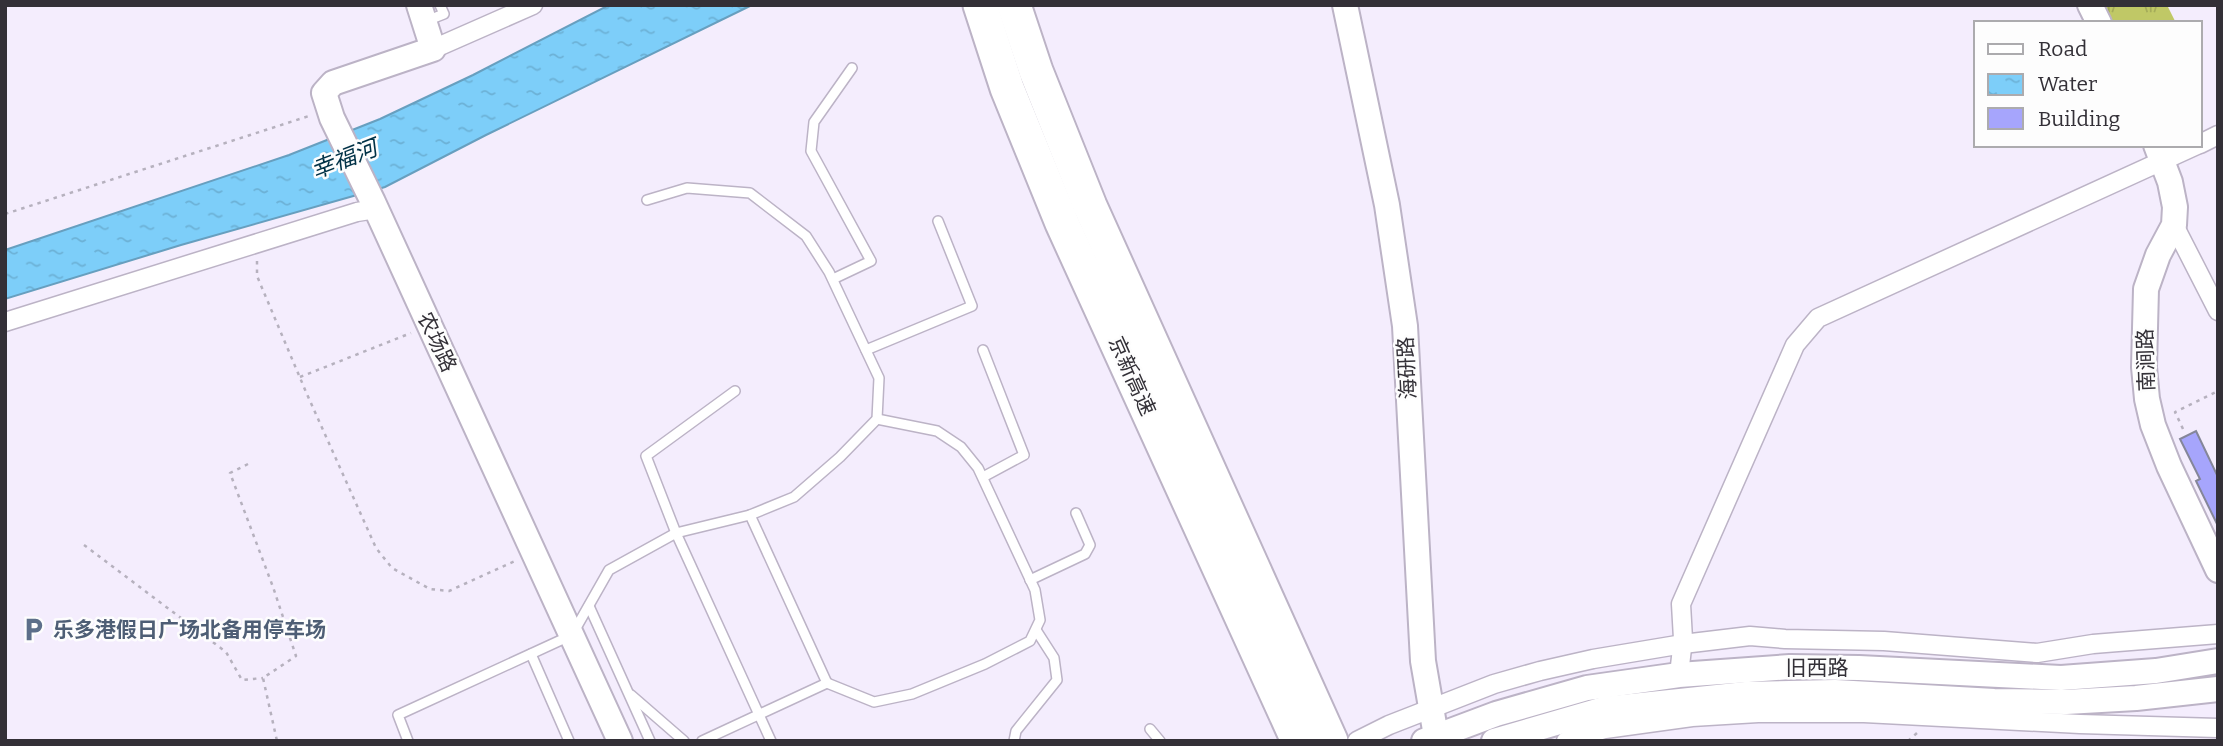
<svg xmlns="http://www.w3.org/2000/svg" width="2223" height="746" font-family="Bitter,'Noto Sans SC',serif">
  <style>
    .grass { fill: url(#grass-tufts) }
    .water { fill: url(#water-ripples); stroke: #679fbf; stroke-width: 2 }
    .building { fill: #a6a5fc; stroke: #858699; stroke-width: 2 }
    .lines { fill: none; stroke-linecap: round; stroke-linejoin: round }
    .lane-casing { stroke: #bcb3c6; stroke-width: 12 }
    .street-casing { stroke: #bcb3c6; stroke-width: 21 }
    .secondary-casing { stroke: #bcb3c6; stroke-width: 28 }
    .highway-casing { stroke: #bcb3c6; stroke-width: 37 }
    .path { stroke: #b6b1be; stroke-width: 2.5; stroke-dasharray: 3.5 5; stroke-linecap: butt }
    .lane { stroke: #fff; stroke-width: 9 }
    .street { stroke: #fff; stroke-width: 18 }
    .secondary { stroke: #fff; stroke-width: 24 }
    .highway { stroke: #fff; stroke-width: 33 }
    .labels { text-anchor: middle; stroke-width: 5; stroke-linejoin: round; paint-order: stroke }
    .street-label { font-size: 21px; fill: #333037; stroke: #fdfdfd }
    .service-label { font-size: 21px; font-weight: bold; fill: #4e5e75; stroke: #fdfdfd; text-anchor: start }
    .water-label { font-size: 23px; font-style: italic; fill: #003146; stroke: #fdfdfd }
  </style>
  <defs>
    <pattern id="grass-tufts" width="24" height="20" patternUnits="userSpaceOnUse" patternTransform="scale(1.75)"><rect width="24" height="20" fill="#c0c866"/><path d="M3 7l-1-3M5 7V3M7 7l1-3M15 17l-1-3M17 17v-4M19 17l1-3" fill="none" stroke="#a5ac59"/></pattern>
    <pattern id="water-ripples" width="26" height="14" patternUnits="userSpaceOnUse" patternTransform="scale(1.75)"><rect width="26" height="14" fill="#7dcef9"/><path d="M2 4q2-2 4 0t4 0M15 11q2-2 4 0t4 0" fill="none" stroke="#6cb1d6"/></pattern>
  </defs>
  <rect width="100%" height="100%" fill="#f4edfd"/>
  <path class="grass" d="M 2102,5 L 2167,5 L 2176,23 L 2110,23 Z"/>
  <path class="water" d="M 609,5 L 752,5 L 486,135 L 385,187 L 181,245 L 5,299 L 5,250 L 289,155 L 380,119 L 473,75 Z"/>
  <path class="building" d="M 2196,431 L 2218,477 L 2218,526 L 2196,481 L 2200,479 L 2180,439 Z"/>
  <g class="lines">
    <defs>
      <g id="lane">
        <path d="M 426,21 L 444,14 L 440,5"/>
        <path d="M 833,279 L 871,261 L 811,151 L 814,122 L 852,68"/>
        <path d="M 866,350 L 972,306 L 938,221"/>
        <path d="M 735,391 L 646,456 L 676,533 L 771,741"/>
        <path d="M 983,477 L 1024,455 L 983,350"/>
        <path d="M 1030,580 L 1085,554 L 1090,545 L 1076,513"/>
        <path d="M 589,606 L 650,741"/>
        <path d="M 531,654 L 569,741"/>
        <path d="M 827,683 L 874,702 L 912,694 L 985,664 L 1030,641 L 1040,620 L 1035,590 L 978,468 L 961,447 L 937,431 L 877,419"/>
        <path d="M 631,695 L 684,741"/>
        <path d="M 1150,729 L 1160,741"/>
        <path d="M 408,741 L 398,715 L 572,635 L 609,570 L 676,533 L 750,515 L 794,497 L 840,457 L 877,419 L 879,378 L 829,272 L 806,236 L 750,193 L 687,188 L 647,200"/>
        <path d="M 702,741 L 827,683 L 750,515"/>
        <path d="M 1014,741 L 1016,731 L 1057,680 L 1054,658 L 1036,630"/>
      </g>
      <g id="street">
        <path d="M 433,49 L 533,5"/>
        <path d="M 2200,144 L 2218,135"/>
        <path d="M 2174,225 L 2218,311"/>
        <path d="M 5,322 L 357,212 L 376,209"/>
        <path d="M 1679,675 L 1683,639 L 1681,604 L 1795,345 L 1818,318 L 2197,145"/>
        <path d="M 1357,741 L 1389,725 L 1494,684 L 1540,671 L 1593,659 L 1683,644 L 1750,636 L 1785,639 L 1884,641 L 2037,653 L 2093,644 L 2218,634"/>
        <path d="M 1566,741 L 1605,729 L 1692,717 L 1758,713 L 1864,713 L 2080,724 L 2218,728"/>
      </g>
      <g id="secondary">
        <path d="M 419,5 L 433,49 L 333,83 L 324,93 L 332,118 L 373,202 L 620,741"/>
        <path d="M 1345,5 L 1387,205 L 1405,326 L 1423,661 L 1436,736"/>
        <path d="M 2090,5 L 2099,23"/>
        <path d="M 2156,145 L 2170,182 L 2175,207 L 2174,225 L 2158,255 L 2146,289 L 2144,367 L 2147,399 L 2153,425 L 2169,466 L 2218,570"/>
        <path d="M 1424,741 L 1496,714 L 1587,688 L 1679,675 L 1790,667 L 1859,668 L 2061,678 L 2156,671 L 2218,661"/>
        <path d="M 1494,741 L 1604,709 L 1746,694 L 1835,692 L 1994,701 L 2066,702 L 2136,698 L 2218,689"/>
      </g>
      <g id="highway">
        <path d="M 980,5 L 1007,88 L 1062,223 L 1298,741"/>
        <path d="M 1014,5 L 1036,71 L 1090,206 L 1331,741"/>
      </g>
    </defs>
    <use href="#lane" class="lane-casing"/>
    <use href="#street" class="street-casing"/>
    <use href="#secondary" class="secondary-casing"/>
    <use href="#highway" class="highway-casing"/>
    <g class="path">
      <path d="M 5,214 L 309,116"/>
      <path d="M 257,261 L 257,276 L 306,392 L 376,548 L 392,568 L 430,589 L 449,591 L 515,561"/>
      <path d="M 300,377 L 411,333"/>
      <path d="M 2183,429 L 2175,412 L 2218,391"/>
      <path d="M 248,464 L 230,473 L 273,587 L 296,656 L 263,678 L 277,741"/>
      <path d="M 84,545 L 226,652 L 242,680 L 263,678"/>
      <path d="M 1908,741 L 1918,732"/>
    </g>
    <use href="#lane" class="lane"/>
    <use href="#street" class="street"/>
    <use href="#secondary" class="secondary"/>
    <use href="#highway" class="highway"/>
  </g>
  <defs>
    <symbol id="parking-bare" viewBox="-9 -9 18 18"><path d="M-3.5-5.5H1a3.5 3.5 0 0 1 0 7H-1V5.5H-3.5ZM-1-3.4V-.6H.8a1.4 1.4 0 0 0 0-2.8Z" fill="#5c6f8a" stroke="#fdfdfd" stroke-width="2.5" paint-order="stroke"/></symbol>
  </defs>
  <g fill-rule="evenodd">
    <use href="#parking-bare" x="16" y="612" width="35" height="35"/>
  </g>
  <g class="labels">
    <g class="street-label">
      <text transform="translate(437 342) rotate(65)" y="7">农场路</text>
      <text transform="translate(2146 360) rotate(-92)" y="7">南涧路</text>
      <text transform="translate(1407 368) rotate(-93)" y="7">海研路</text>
      <text transform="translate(1132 376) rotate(66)" y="7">京新高速</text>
      <text x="1817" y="675">旧西路</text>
    </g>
    <g class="service-label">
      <text x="53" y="637">乐多港假日广场北备用停车场</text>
    </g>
    <g class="water-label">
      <text transform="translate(344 159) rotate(-21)" y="8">幸福河</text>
    </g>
  </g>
  <rect width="2223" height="746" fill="none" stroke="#333037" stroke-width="14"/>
  <rect x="1974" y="21" width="228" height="126" fill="#fdfdfd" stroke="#acabae" stroke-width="2"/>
  <rect x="1988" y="44" width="35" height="10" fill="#ffffff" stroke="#acabae" stroke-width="2"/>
  <text x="2038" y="56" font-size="21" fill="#333037">Road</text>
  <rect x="1988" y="74" width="35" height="21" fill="url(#water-ripples)" stroke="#acabae" stroke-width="2"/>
  <text x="2038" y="91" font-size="21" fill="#333037">Water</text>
  <rect x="1988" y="108" width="35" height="21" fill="#a6a5fc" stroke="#acabae" stroke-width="2"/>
  <text x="2038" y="126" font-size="21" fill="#333037">Building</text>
</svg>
